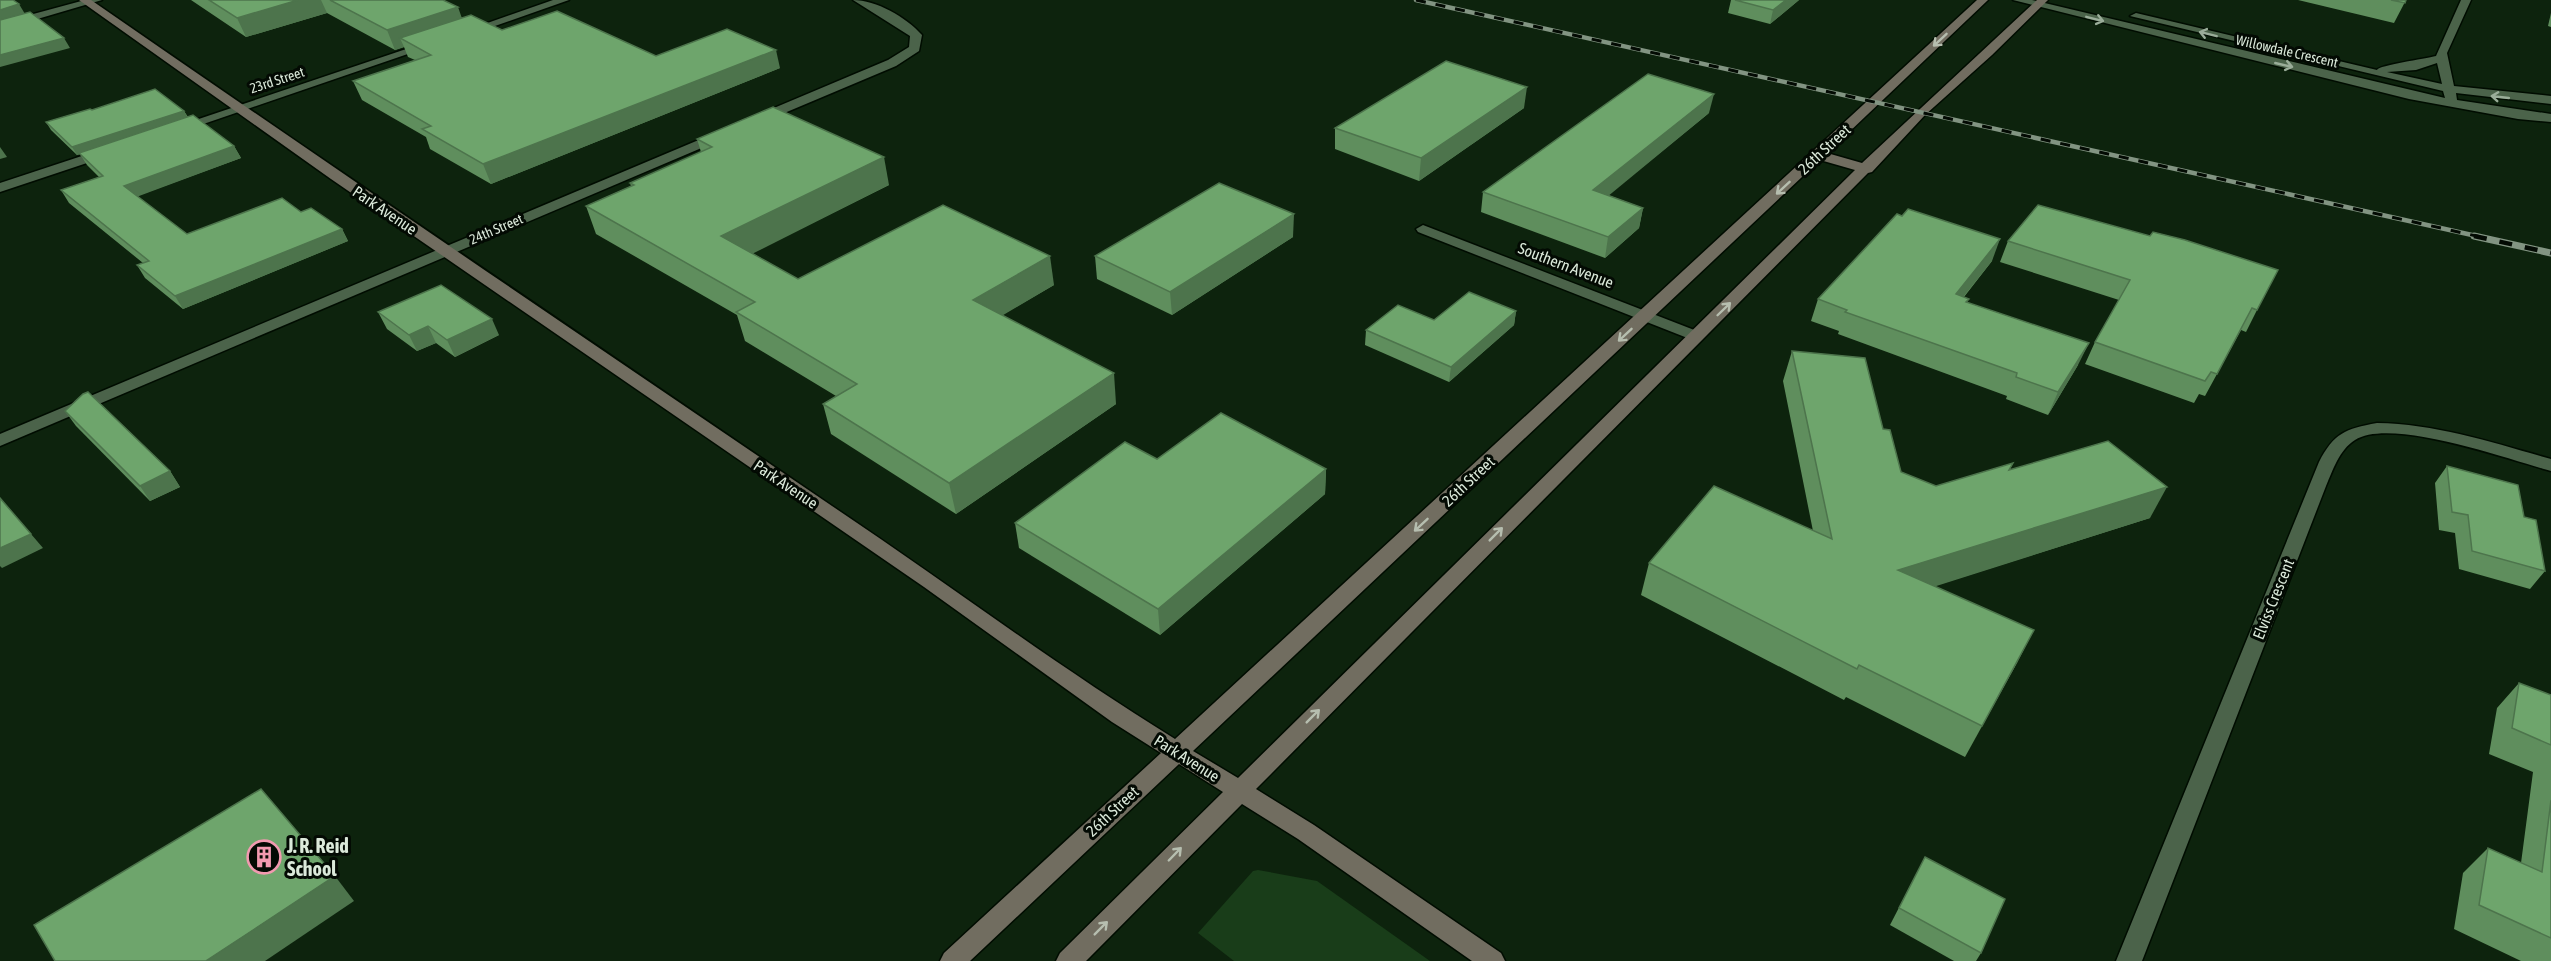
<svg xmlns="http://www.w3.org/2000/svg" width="2551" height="961" font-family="'Asap Condensed',sans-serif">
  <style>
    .green { fill: #193d19 }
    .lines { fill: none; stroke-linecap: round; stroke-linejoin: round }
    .street-casing { stroke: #000c00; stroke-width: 3 }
    .secondary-casing { stroke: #000c00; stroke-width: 3 }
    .street { fill: #4b634a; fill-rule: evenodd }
    .secondary { fill: #716d60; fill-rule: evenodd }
    .rail-far1-casing { stroke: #829482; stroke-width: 4.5 }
    .rail-casing { stroke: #829482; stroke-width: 7 }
    .rail-far1 { stroke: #030a03; stroke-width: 3; stroke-dasharray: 10; stroke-linecap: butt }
    .rail { stroke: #030a03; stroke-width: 4.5; stroke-dasharray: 13; stroke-linecap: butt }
    .wall { fill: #5f8e5d }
    .shaded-wall { fill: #4d744c }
    .building { fill: #6ea56c; stroke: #4d744c; stroke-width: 1.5 }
    .oneway { stroke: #9aad99 }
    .oneway2 { stroke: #b6beaf }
    .labels { text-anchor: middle; stroke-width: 6; stroke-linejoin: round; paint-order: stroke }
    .far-street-label { font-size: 14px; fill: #dbe9da; stroke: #030a03 }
    .street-label { font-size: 16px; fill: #dbe9da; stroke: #030a03 }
    .near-poi-label { font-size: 20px; font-weight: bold; fill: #dbe9da; stroke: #030a03; text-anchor: start }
  </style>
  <rect width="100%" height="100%" fill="#0d230d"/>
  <path class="green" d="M 1258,870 L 1317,881 L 1430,961 L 1234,961 L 1198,933 L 1253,871 Z"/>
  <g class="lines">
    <defs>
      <g id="street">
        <path d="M 85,0 L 102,0 L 0,30 L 0,23 Z"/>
        <path d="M 553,0 L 569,0 L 472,34 L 462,32 Z"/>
        <path d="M 853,0 C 876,0 906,17 922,35 L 919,51 L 896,66 L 763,122 L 755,122 L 755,116 L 888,60 L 909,47 L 910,36 Z"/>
        <path d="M 2013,0 L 2032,0 L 2445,98 L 2443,91 L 2130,16 L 2136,13 L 2377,70 C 2379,65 2425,59 2436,56 L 2461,0 L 2471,0 L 2447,53 L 2454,86 L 2551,96 L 2551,104 L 2456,93 L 2457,100 L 2551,114 L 2551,122 L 2518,119 L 2409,99 ZM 2437,63 L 2442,84 L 2387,72 L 2416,70 Z"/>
        <path d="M 424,43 L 434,45 L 183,131 L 178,132 L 172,128 Z"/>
        <path d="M 720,131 L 725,132 L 725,138 L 0,446 L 0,434 Z"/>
        <path d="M 106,148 L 111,149 L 111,155 L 0,192 L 0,183 Z"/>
        <path d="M 1423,225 L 1702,333 L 1704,336 L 1696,341 L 1690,339 L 1418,232 L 1416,229 Z"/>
        <path d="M 2377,423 C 2437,424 2494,443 2551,459 L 2551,471 C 2510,460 2391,417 2355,440 C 2339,450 2333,470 2326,486 L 2142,961 L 2116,961 L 2319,462 C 2334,433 2345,429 2377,423 Z"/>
      </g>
      <path id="secondary" d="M 79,0 L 91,0 C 337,170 584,338 832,506 C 947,583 1058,667 1175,739 L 1977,0 L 1988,0 L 1827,153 L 1862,163 L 2037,0 L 2048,0 L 1992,55 L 1925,115 L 1872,172 L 1868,173 L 1256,789 L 1314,825 L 1501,953 L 1505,961 L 1472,961 L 1298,839 L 1242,804 L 1086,961 L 1056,961 L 1060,953 L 1223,792 L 1179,764 L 970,961 L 940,961 L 944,953 L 1161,753 L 1112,722 L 924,587 L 331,179 ZM 1820,160 L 1855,170 L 1238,778 L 1193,751 Z"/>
    </defs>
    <use href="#street" class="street-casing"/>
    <use href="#secondary" class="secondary-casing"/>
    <use href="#street" class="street"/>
    <use href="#secondary" class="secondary"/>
    <defs>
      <path id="rail-far1" d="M 1416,0 L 2481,237"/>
      <path id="rail" d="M 2474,236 L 2551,253"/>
    </defs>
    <use href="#rail-far1" class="rail-far1-casing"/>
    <use href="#rail" class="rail-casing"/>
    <use href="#rail-far1" class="rail-far1"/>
    <use href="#rail" class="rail"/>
  </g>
  <g class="wall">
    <path d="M 191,0 L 443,0 L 462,18 L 502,30 L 656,56 L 780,68 L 491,184 L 430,149 L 426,137 L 362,100 L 353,81 L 415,60 L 408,57 L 404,47 L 395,50 L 327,13 L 246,37 Z"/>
    <path d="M 1731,0 L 1799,0 L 1770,24 L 1728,13 Z"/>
    <path d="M 2298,0 L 2406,0 L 2394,23 Z"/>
    <path d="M 2551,13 L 2551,27 L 2548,26 Z"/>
    <path d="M 1524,108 L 1419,181 L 1335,149 L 1335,128 Z"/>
    <path d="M 92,110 L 184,111 L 188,117 L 234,146 L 241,158 L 137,196 L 187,234 L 301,212 L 342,229 L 348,241 L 183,309 L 145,278 L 137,265 L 143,263 L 69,203 L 61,190 L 99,177 L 87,165 L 80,154 L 77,155 L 51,130 L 46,122 Z"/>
    <path d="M 1709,113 L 1608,195 L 1643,208 L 1639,228 L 1605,258 L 1481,212 L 1483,192 Z"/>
    <path d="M 697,139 L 889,185 L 752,253 L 798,279 L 1054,285 L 1002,315 L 1116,404 L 956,514 L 831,434 L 823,404 L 836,396 L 745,341 L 737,315 L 596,234 L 586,206 L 631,186 L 630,183 L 701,152 Z"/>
    <path d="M 1293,237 L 1172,315 L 1097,279 L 1095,256 Z"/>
    <path d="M 2008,241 L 2257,310 L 2246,332 L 2241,330 L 2205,396 L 2199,394 L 2194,403 L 2085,364 L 2095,342 L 2119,300 L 2000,262 Z"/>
    <path d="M 1992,261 L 1964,297 L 1969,299 L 1967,302 L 2078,365 L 2048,415 L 2006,399 L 2007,396 L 1838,334 L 1839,331 L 1811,321 L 1818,299 Z"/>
    <path d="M 1516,311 L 1514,325 L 1449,382 L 1365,345 L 1366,330 L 1434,320 Z"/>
    <path d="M 378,312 L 499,335 L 455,357 L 436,343 L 417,351 L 387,329 Z"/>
    <path d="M 1792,351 L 1883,429 L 1901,472 L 1936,486 L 2013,463 L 2010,469 L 2150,518 L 1934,586 L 2018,661 L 1965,757 L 1846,697 L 1844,700 L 1641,595 L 1649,563 L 1813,531 L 1783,381 Z"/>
    <path d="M 65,411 L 170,471 L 180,487 L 150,501 L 76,426 Z"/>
    <path d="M 1157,459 L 1326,469 L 1325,494 L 1160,635 L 1019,548 L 1015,523 Z"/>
    <path d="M 2447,466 L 2524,517 L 2545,571 L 2530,589 L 2459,569 L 2455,533 L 2439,530 L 2435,483 Z"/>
    <path d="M 2519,683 L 2551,695 L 2551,961 L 2521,961 L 2454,929 L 2463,873 L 2488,848 L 2521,863 L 2533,772 L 2489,754 L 2497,708 Z"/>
    <path d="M 1925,857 L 1981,953 L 1976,961 L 1954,961 L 1890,925 Z"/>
  </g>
  <g class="shaded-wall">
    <path d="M 298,0 L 321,0 L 327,13 L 246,37 L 237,18 Z"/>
    <path d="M 1786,0 L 1799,0 L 1770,24 L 1773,10 Z"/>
    <path d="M 19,4 L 25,14 L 0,21 L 0,10 Z"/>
    <path d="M 458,7 L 465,27 L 400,38 L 404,47 L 395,50 L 387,30 Z"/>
    <path d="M 64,38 L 70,48 L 0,67 L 0,55 Z"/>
    <path d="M 776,50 L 780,68 L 491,184 L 483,164 Z"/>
    <path d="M 1527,87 L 1524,108 L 1419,181 L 1421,158 Z"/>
    <path d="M 1714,94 L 1709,113 L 1590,211 L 1593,190 Z"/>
    <path d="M 184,111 L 188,118 L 77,155 L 72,147 Z"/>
    <path d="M 234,146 L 241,158 L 131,199 L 124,186 Z"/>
    <path d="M 0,147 L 7,157 L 0,159 Z"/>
    <path d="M 884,157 L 889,185 L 730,265 L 721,236 Z"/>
    <path d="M 1643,208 L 1639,228 L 1605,258 L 1608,237 Z"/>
    <path d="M 1294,214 L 1293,237 L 1172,315 L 1170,292 Z"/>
    <path d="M 342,229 L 348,241 L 183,309 L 175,296 Z"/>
    <path d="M 2000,239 L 1992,261 L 1948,316 L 1956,294 Z"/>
    <path d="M 1050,256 L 1054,285 L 978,330 L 973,300 Z"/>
    <path d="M 1516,311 L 1514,325 L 1449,382 L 1451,367 Z"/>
    <path d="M 492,319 L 499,335 L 455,357 L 447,340 Z"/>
    <path d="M 428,326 L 436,343 L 417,351 L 409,335 Z"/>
    <path d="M 2089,343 L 2078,365 L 2048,415 L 2058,392 Z"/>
    <path d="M 1114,373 L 1116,404 L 956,514 L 949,483 Z"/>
    <path d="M 1326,469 L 1325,494 L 1160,635 L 1158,609 Z"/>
    <path d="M 170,471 L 180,487 L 150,501 L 140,486 Z"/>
    <path d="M 2167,487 L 2150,518 L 1886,602 L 1898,570 Z"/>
    <path d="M 31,534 L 43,548 L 2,568 L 0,566 L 0,548 Z"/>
    <path d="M 2034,630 L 2018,661 L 1965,757 L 1982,726 Z"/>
    <path d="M 335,876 L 354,901 L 265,961 L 206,961 Z"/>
  </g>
  <g class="building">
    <path d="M 0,0 L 13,0 L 19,4 L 0,10 Z"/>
    <path d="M 209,0 L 298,0 L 237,18 Z"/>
    <path d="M 330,0 L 443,0 L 458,7 L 387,30 Z"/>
    <path d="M 1735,0 L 1786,0 L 1773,10 Z"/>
    <path d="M 2391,0 L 2406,0 L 2405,3 Z"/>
    <path d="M 557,11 L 656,56 L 727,29 L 776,50 L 483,164 L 422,129 L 431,126 L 353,81 L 431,55 L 400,38 L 471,15 L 502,30 Z"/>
    <path d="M 30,12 L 64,38 L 0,55 L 0,20 Z"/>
    <path d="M 1446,61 L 1527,87 L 1421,158 L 1335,128 Z"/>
    <path d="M 1648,74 L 1714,94 L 1593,190 L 1643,208 L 1608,237 L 1483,192 Z"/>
    <path d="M 155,89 L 184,111 L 72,147 L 46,122 L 90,109 L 92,110 Z"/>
    <path d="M 773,107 L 884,157 L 721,236 L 798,279 L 943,205 L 1050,256 L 973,300 L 1114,373 L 949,483 L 823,404 L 857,384 L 736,312 L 755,302 L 586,206 L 634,185 L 630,183 L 712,147 L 697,139 Z"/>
    <path d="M 193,115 L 234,146 L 124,186 L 187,234 L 282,198 L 301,212 L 311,208 L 342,229 L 175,296 L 137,265 L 149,261 L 61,190 L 103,176 L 79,153 Z"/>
    <path d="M 1219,183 L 1294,214 L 1170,292 L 1095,256 Z"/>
    <path d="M 2038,205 L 2150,236 L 2153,232 L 2185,240 L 2278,270 L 2257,310 L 2252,308 L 2217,374 L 2211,372 L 2205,381 L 2095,342 L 2130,280 L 2008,241 Z"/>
    <path d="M 1908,209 L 2000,239 L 1956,294 L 1969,299 L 1966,302 L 2089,343 L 2058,392 L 2016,377 L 2017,373 L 1845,312 L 1847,310 L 1818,299 L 1897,214 L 1902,216 Z"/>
    <path d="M 441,285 L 492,319 L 447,340 L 428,326 L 409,335 L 378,312 Z"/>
    <path d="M 1469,292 L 1516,311 L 1451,367 L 1366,330 L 1398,305 L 1434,320 Z"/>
    <path d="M 1792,351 L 1865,358 L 1883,429 L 1890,430 L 1901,472 L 1936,486 L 2013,463 L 2009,470 L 2108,441 L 2167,487 L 1898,570 L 2034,630 L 1982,726 L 1859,665 L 1857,669 L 1649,563 L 1714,486 L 1832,539 Z"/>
    <path d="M 88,392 L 170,471 L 140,486 L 65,411 L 83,394 Z"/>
    <path d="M 1221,413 L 1326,469 L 1158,609 L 1015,523 L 1125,442 L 1157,459 Z"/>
    <path d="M 2447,466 L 2518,485 L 2524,517 L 2536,520 L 2545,571 L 2472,551 L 2468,515 L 2452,512 Z"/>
    <path d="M 0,498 L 31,534 L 0,548 Z"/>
    <path d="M 2519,683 L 2551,695 L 2551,745 L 2512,728 Z"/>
    <path d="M 261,789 L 335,876 L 206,961 L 55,961 L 34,925 Z"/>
    <path d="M 2551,800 L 2551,938 L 2479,905 L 2488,848 L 2542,872 Z"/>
    <path d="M 1925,857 L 2005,899 L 1981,953 L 1899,908 Z"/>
  </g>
  <defs><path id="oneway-shaft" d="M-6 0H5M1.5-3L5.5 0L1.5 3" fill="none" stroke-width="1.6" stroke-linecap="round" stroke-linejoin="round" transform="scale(1.5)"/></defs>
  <g class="oneway">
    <use href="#oneway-shaft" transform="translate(2095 19) rotate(14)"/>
    <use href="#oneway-shaft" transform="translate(2208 34) rotate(-166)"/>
    <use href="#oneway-shaft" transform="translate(2284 65) rotate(13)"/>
    <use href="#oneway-shaft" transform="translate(2500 97) rotate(-174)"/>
  </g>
  <g class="oneway2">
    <use href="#oneway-shaft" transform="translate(1940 40) rotate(137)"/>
    <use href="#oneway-shaft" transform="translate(1783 188) rotate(137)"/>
    <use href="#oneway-shaft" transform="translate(1724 309) rotate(-44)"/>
    <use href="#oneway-shaft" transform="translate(1625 335) rotate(137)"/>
    <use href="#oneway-shaft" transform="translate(1421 525) rotate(137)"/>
    <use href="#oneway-shaft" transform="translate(1496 534) rotate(-45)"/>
    <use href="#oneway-shaft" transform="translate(1313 716) rotate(-45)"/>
    <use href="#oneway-shaft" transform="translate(1175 854) rotate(-46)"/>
    <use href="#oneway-shaft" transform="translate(1101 928) rotate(-45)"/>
  </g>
  <defs>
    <symbol id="building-ring" viewBox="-11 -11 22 22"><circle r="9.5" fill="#030a03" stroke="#f29ab0" stroke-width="1.5"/><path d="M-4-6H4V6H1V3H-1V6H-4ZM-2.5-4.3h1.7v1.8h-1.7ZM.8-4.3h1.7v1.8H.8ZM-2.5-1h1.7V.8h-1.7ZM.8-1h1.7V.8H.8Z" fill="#f29ab0"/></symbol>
  </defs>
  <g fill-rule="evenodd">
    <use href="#building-ring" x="245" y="838" width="38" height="38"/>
  </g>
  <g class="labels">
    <g class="far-street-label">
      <text transform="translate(2287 51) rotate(13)" y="5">Willowdale Crescent</text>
      <text transform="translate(277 80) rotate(-18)" y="5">23rd Street</text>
      <text transform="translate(496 229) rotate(-23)" y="5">24th Street</text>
    </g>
    <g class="street-label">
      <text transform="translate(1824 149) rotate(-43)" y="6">26th Street</text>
      <text transform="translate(385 210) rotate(34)" y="6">Park Avenue</text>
      <text transform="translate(1566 265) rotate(21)" y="6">Southern Avenue</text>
      <text transform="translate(1468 481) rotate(-43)" y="6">26th Street</text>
      <text transform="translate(786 484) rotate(34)" y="6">Park Avenue</text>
      <text transform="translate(2273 599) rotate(-68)" y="6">Elviss Crescent</text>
      <text transform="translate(1187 758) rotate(32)" y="6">Park Avenue</text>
      <text transform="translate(1112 811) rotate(-43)" y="6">26th Street</text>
    </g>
    <g class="near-poi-label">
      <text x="287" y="853">J. R. Reid<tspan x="287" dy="23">School</tspan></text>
    </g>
  </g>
</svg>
